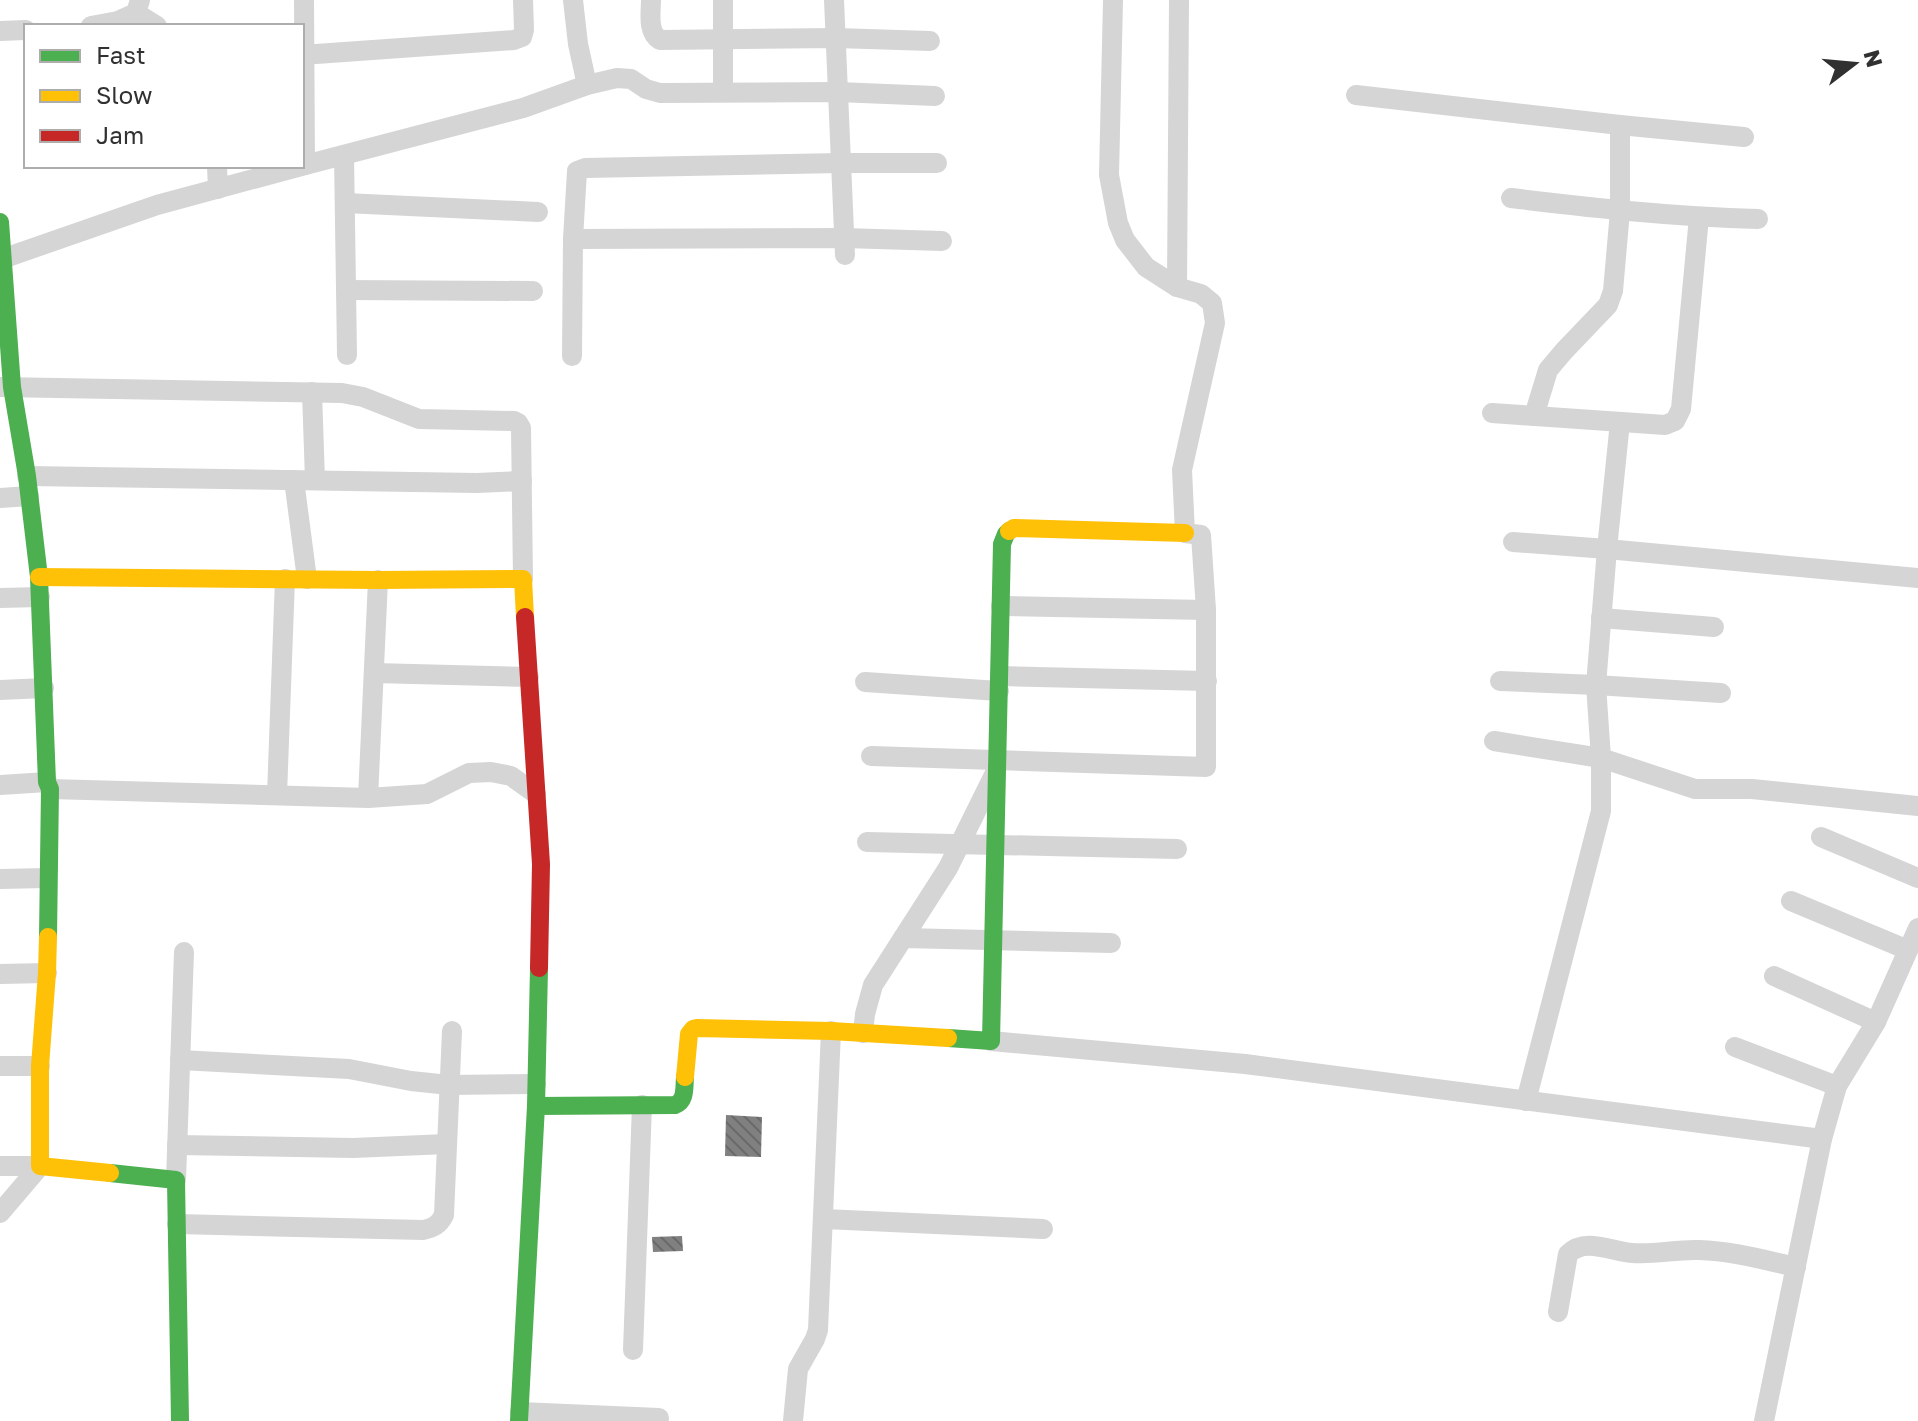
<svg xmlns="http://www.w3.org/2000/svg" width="1918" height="1421" font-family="'Golos Text',sans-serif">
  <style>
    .building { fill: url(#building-back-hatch) }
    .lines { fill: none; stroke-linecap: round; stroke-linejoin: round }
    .street { stroke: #d5d5d5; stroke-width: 20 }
    .fast { stroke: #4caf50; stroke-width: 18 }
    .slow { stroke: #ffc107; stroke-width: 18 }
    .jam { stroke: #c62828; stroke-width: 18 }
  </style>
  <defs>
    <pattern id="building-back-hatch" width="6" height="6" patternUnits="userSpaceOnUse" patternTransform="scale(2)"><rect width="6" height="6" fill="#808080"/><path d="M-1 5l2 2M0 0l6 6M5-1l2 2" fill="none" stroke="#696969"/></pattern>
  </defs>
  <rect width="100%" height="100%" fill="#fff"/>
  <g class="building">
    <path d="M 726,1115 L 762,1117 L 761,1157 L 725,1156 Z"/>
    <path d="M 682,1236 L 683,1251 L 653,1252 L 652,1237 Z"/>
  </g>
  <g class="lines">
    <g class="street">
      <path d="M 573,0 L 578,44 L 587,85"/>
      <path d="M 651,0 C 651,13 647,32 660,40 L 836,38 L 930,41"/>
      <path d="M 834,0 L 845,255"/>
      <path d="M 136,13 L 157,26"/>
      <path d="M 91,26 L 118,21 L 136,13 L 140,0"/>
      <path d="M 0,31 L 26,30"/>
      <path d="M 302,55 L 514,40 L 522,37 L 524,30 L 523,0"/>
      <path d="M 723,92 L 723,0"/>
      <path d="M 1356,95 L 1620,125 L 1744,137"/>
      <path d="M 344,155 L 347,355"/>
      <path d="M 305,165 L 523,108 L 587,85 L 617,78 L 631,79 L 646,89 L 660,93 L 838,92 L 935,96"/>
      <path d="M 217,166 L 218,189"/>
      <path d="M 1511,198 C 1594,208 1675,217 1758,219"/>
      <path d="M 345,203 L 538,212"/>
      <path d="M 573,239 L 844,238 L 942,241"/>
      <path d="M 2,259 L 157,205 L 305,165 L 304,0"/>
      <path d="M 1177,287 L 1179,0"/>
      <path d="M 346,290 L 533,291"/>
      <path d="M 572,356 L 573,239 L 577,171 L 585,168 L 841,163 L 937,163"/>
      <path d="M 0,387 L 342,393 L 363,397 L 419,419 L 514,421 L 518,423 L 521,428 L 523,579"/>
      <path d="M 312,392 L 315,480"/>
      <path d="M 1492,413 L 1665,425 L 1675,421 L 1681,409 L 1699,217"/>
      <path d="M 1534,416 L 1548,370 L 1564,351 L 1608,305 L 1613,291 L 1620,211 L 1620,125"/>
      <path d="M 27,476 L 477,483 L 522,481"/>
      <path d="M 294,480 L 307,579"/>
      <path d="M 0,498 L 29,496"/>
      <path d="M 1513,542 L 1607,549 L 1918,578"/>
      <path d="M 0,598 L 40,597"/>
      <path d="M 1001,606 L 1206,610"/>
      <path d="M 1601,618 L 1714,627"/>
      <path d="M 374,673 L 529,677"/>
      <path d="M 1000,676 L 1207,681"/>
      <path d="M 1500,681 L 1596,685 L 1721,693"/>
      <path d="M 865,682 L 999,691"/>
      <path d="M 0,690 L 44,688"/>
      <path d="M 1494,741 L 1601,758 L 1695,789 L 1752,789 L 1918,806"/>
      <path d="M 871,756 L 1206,767 L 1206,610 L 1201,535 L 1185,533 L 1182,470 L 1215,323 L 1212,303 L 1201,294 L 1177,287 L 1146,267 L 1125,240 L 1118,223 L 1109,175 L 1113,0"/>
      <path d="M 0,785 L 47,782"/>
      <path d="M 50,789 L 368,798 L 427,794 L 469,773 L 491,772 L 511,776 L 536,794"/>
      <path d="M 277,795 L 285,579"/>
      <path d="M 368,798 L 378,580"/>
      <path d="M 1821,837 L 1918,878"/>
      <path d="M 867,842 L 1177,849"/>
      <path d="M 0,879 L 47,878"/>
      <path d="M 1791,901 L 1908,950"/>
      <path d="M 903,938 L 1111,943"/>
      <path d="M 0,974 L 47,973"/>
      <path d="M 1774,976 L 1876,1022"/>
      <path d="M 863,1033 L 865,1014 L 873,985 L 948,868 L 995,773"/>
      <path d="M 991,1041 L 1245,1064 L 1822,1139"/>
      <path d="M 1735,1047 L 1837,1086"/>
      <path d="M 180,1060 L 349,1069 L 411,1081 L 449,1085 L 536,1084"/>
      <path d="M 0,1066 L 40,1066"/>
      <path d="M 1526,1101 L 1601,811 L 1601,758 L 1596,685 L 1607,549 L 1620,422"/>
      <path d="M 177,1145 L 353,1148 L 447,1144"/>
      <path d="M 0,1166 L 40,1166"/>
      <path d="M 176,1180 L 184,952"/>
      <path d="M 0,1213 L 40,1166"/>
      <path d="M 824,1219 L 1043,1229"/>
      <path d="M 177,1224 L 423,1230 C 433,1228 439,1225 444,1215 L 452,1031"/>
      <path d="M 1558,1312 L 1568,1254 C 1585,1237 1610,1251 1632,1253 C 1655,1255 1676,1249 1699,1250 C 1732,1251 1764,1260 1796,1267"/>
      <path d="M 633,1350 L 642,1105"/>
      <path d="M 520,1412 L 659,1418"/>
      <path d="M 793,1421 L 798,1369 L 815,1339 L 818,1330 L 831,1031"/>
      <path d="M 1764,1421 L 1822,1139 L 1837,1086 L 1876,1022 L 1918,928"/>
    </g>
    <g class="fast">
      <path d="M 0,222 L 12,387 L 27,476 L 39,577 L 47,782 L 50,789 L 48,937"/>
      <path d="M 948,1038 L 991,1041 L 1002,544 L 1006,534 L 1009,531"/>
      <path d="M 536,1106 L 539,968"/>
      <path d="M 110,1173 L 176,1180 L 180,1421"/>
      <path d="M 519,1421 L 536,1106 L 675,1105 C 686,1101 684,1088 685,1077"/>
    </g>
    <g class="slow">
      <path d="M 1009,531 L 1014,528 L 1185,533"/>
      <path d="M 39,577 L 378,580 L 523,579 L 525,617"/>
      <path d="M 48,937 L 47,973 L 40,1066 L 40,1166 L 110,1173"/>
      <path d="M 685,1077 L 689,1034 L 693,1029 L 697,1028 L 831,1031 L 948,1038"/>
    </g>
    <path class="jam" d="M 525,617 L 541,864 L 539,968"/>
  </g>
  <rect x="24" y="24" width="280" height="144" fill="#ffffff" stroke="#adadad" stroke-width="2"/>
  <rect x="40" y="50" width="40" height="12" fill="#4caf50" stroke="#adadad" stroke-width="2"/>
  <text x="96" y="64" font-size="24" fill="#313131">Fast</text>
  <rect x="40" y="90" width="40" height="12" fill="#ffc107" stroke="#adadad" stroke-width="2"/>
  <text x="96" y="104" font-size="24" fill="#313131">Slow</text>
  <rect x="40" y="130" width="40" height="12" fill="#c62828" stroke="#adadad" stroke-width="2"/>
  <text x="96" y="144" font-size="24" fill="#313131">Jam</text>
  <g transform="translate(1854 64) rotate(74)" stroke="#ffffff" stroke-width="6" paint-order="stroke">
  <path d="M0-6L14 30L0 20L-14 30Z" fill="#313131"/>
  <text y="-12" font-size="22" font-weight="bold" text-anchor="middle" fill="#313131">N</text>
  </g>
</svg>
